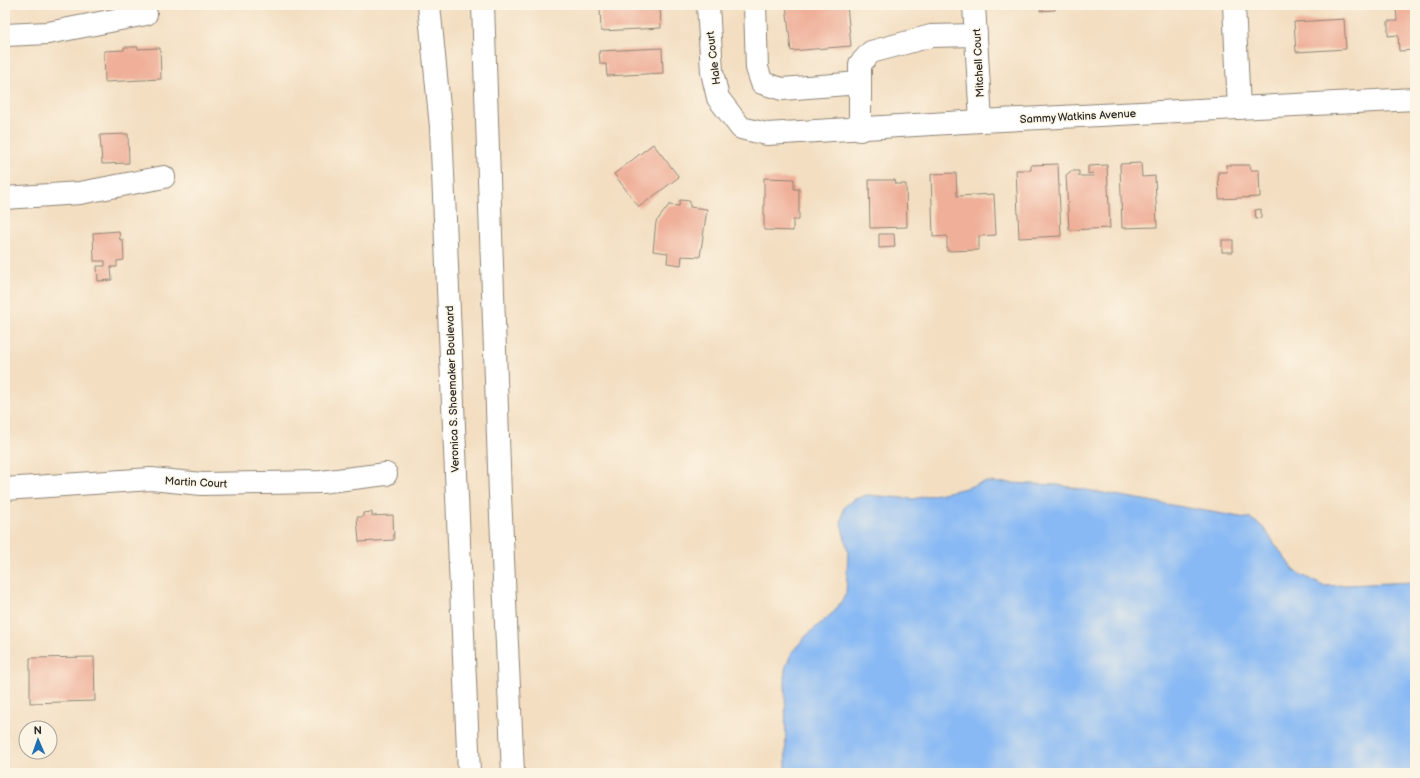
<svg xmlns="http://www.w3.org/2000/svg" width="1420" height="778" font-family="'Balsamiq Sans',sans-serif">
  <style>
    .water { fill: #88b9f4; stroke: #5a7290 }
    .building { fill: #efaf98 }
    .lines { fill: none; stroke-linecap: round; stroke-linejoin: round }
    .minor-casing { stroke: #8f8476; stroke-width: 24 }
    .minor { stroke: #fff; stroke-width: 22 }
    .labels { text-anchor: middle; stroke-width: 3; stroke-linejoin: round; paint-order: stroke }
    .street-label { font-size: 11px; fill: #2b2b2b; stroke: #fcf5e5 }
  </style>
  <rect width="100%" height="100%" fill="#fcf5e5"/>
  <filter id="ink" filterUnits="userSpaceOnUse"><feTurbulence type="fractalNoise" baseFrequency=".025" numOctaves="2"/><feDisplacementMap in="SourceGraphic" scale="8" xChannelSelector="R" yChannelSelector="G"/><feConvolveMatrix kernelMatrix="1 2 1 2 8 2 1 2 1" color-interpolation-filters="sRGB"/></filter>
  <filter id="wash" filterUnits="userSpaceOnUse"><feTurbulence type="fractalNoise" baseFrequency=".012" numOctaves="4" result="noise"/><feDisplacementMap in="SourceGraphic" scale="16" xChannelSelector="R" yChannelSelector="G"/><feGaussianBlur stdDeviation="0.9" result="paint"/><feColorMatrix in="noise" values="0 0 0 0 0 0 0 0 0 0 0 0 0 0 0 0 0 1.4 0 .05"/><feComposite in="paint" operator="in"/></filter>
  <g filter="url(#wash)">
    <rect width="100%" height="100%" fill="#f3dec1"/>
    <path class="water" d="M 985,482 L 1058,485 L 1251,519 L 1263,527 L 1294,571 L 1323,586 L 1415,582 L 1415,773 L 786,773 L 785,669 L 792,652 L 807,635 L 835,611 L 846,594 L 848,551 L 841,523 L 844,507 L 855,499 L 867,495 L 913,499 L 962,489 Z"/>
    <g id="blocks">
      <g class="building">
        <path d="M 600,5 L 660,5 L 661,28 L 601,31 Z"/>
        <path d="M 786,5 L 847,5 L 851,46 L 791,51 Z"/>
        <path d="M 1040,5 L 1055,5 L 1055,10 L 1040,11 Z"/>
        <path d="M 1396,5 L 1415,5 L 1415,50 L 1399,51 L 1398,35 L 1388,36 L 1388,21 L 1397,21 Z"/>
        <path d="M 1344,19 L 1346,49 L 1296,52 L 1294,22 Z"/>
        <path d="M 124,47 L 138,47 L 138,49 L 160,48 L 161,79 L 105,82 L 104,51 L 124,50 Z"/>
        <path d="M 662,48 L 663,73 L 607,76 L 606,64 L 600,64 L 599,51 Z"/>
        <path d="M 128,134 L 129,163 L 102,164 L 100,135 Z"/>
        <path d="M 653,144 L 679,177 L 639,207 L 614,174 Z"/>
        <path d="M 1141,163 L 1142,177 L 1155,176 L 1157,227 L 1122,228 L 1120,164 Z"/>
        <path d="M 1058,164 L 1061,236 L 1019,238 L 1016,170 L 1031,170 L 1031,165 Z"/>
        <path d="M 1107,165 L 1110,228 L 1069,230 L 1066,175 L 1071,171 L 1079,171 L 1079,176 L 1094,176 L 1093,173 L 1088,174 L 1088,166 Z"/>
        <path d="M 1226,165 L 1250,165 L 1251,170 L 1259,170 L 1260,197 L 1219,199 L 1218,172 L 1227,172 Z"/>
        <path d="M 956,173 L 957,196 L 994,194 L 996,235 L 979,236 L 979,250 L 947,251 L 947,236 L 933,237 L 931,174 Z"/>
        <path d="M 764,178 L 794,179 L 794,189 L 799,189 L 799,220 L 793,220 L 793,231 L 764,230 Z"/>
        <path d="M 869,180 L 895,180 L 896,184 L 906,184 L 907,227 L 870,228 Z"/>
        <path d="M 680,200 L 690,201 L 690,207 L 707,209 L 700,257 L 682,256 L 681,265 L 667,263 L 668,253 L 653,251 L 656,222 L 669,205 L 679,206 Z"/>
        <path d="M 1261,209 L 1261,218 L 1256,219 L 1255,210 Z"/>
        <path d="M 119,231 L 120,240 L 123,240 L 124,260 L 117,261 L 117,267 L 111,267 L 112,280 L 98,281 L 97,266 L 105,266 L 105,261 L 94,261 L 93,233 Z"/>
        <path d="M 879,234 L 894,234 L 895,247 L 879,248 Z"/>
        <rect x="1222" y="240" width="11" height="12"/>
        <path d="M 372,512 L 372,516 L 393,515 L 394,540 L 359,542 L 357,517 L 363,517 L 363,513 Z"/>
        <path d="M 94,657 L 95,701 L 30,703 L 30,658 Z"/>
      </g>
    </g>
  </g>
  <g filter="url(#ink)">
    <use href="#blocks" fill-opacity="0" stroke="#8f8476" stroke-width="1"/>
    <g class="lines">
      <defs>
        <g id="minor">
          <path d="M 429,5 L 441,127 L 469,773"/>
          <path d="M 483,5 L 500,495 L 513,773"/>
          <path d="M 708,5 L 712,72 L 718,98 L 741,128 L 767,134 L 981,121 L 1415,99"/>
          <path d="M 755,5 L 757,68 L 762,83 L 782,89 L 860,83"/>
          <path d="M 974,5 L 981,121"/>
          <path d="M 1234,5 L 1239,108"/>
          <path d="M 5,35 L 48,33 L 146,14"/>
          <path d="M 860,130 L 860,64 L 871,52 L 931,36 L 976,35"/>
          <path d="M 5,198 L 80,193 L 164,177"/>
          <path d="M 5,489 L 151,479 L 202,484 L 321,482 L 386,474"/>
        </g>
      </defs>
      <use href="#minor" class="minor-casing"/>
      <use href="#minor" class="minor"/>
    </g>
  </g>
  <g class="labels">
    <g class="street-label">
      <text transform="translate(713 58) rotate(-97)" y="4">Hale Court</text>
      <text transform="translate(978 63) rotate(-93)" y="4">Mitchell Court</text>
      <text transform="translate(1078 116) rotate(-3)" y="4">Sammy Watkins Avenue</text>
      <text transform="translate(452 389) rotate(-92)" y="4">Veronica S. Shoemaker Boulevard</text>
      <text transform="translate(196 482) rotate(3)" y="4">Martin Court</text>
    </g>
  </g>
  <rect width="1420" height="778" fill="none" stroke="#fcf5e5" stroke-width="20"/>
  <g transform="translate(38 740) rotate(358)"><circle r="19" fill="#fcf5e5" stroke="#a8a49b"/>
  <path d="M0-3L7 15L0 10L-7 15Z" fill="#1f6fb2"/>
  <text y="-6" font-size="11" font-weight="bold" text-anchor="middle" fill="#2b2b2b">N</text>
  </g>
</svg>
